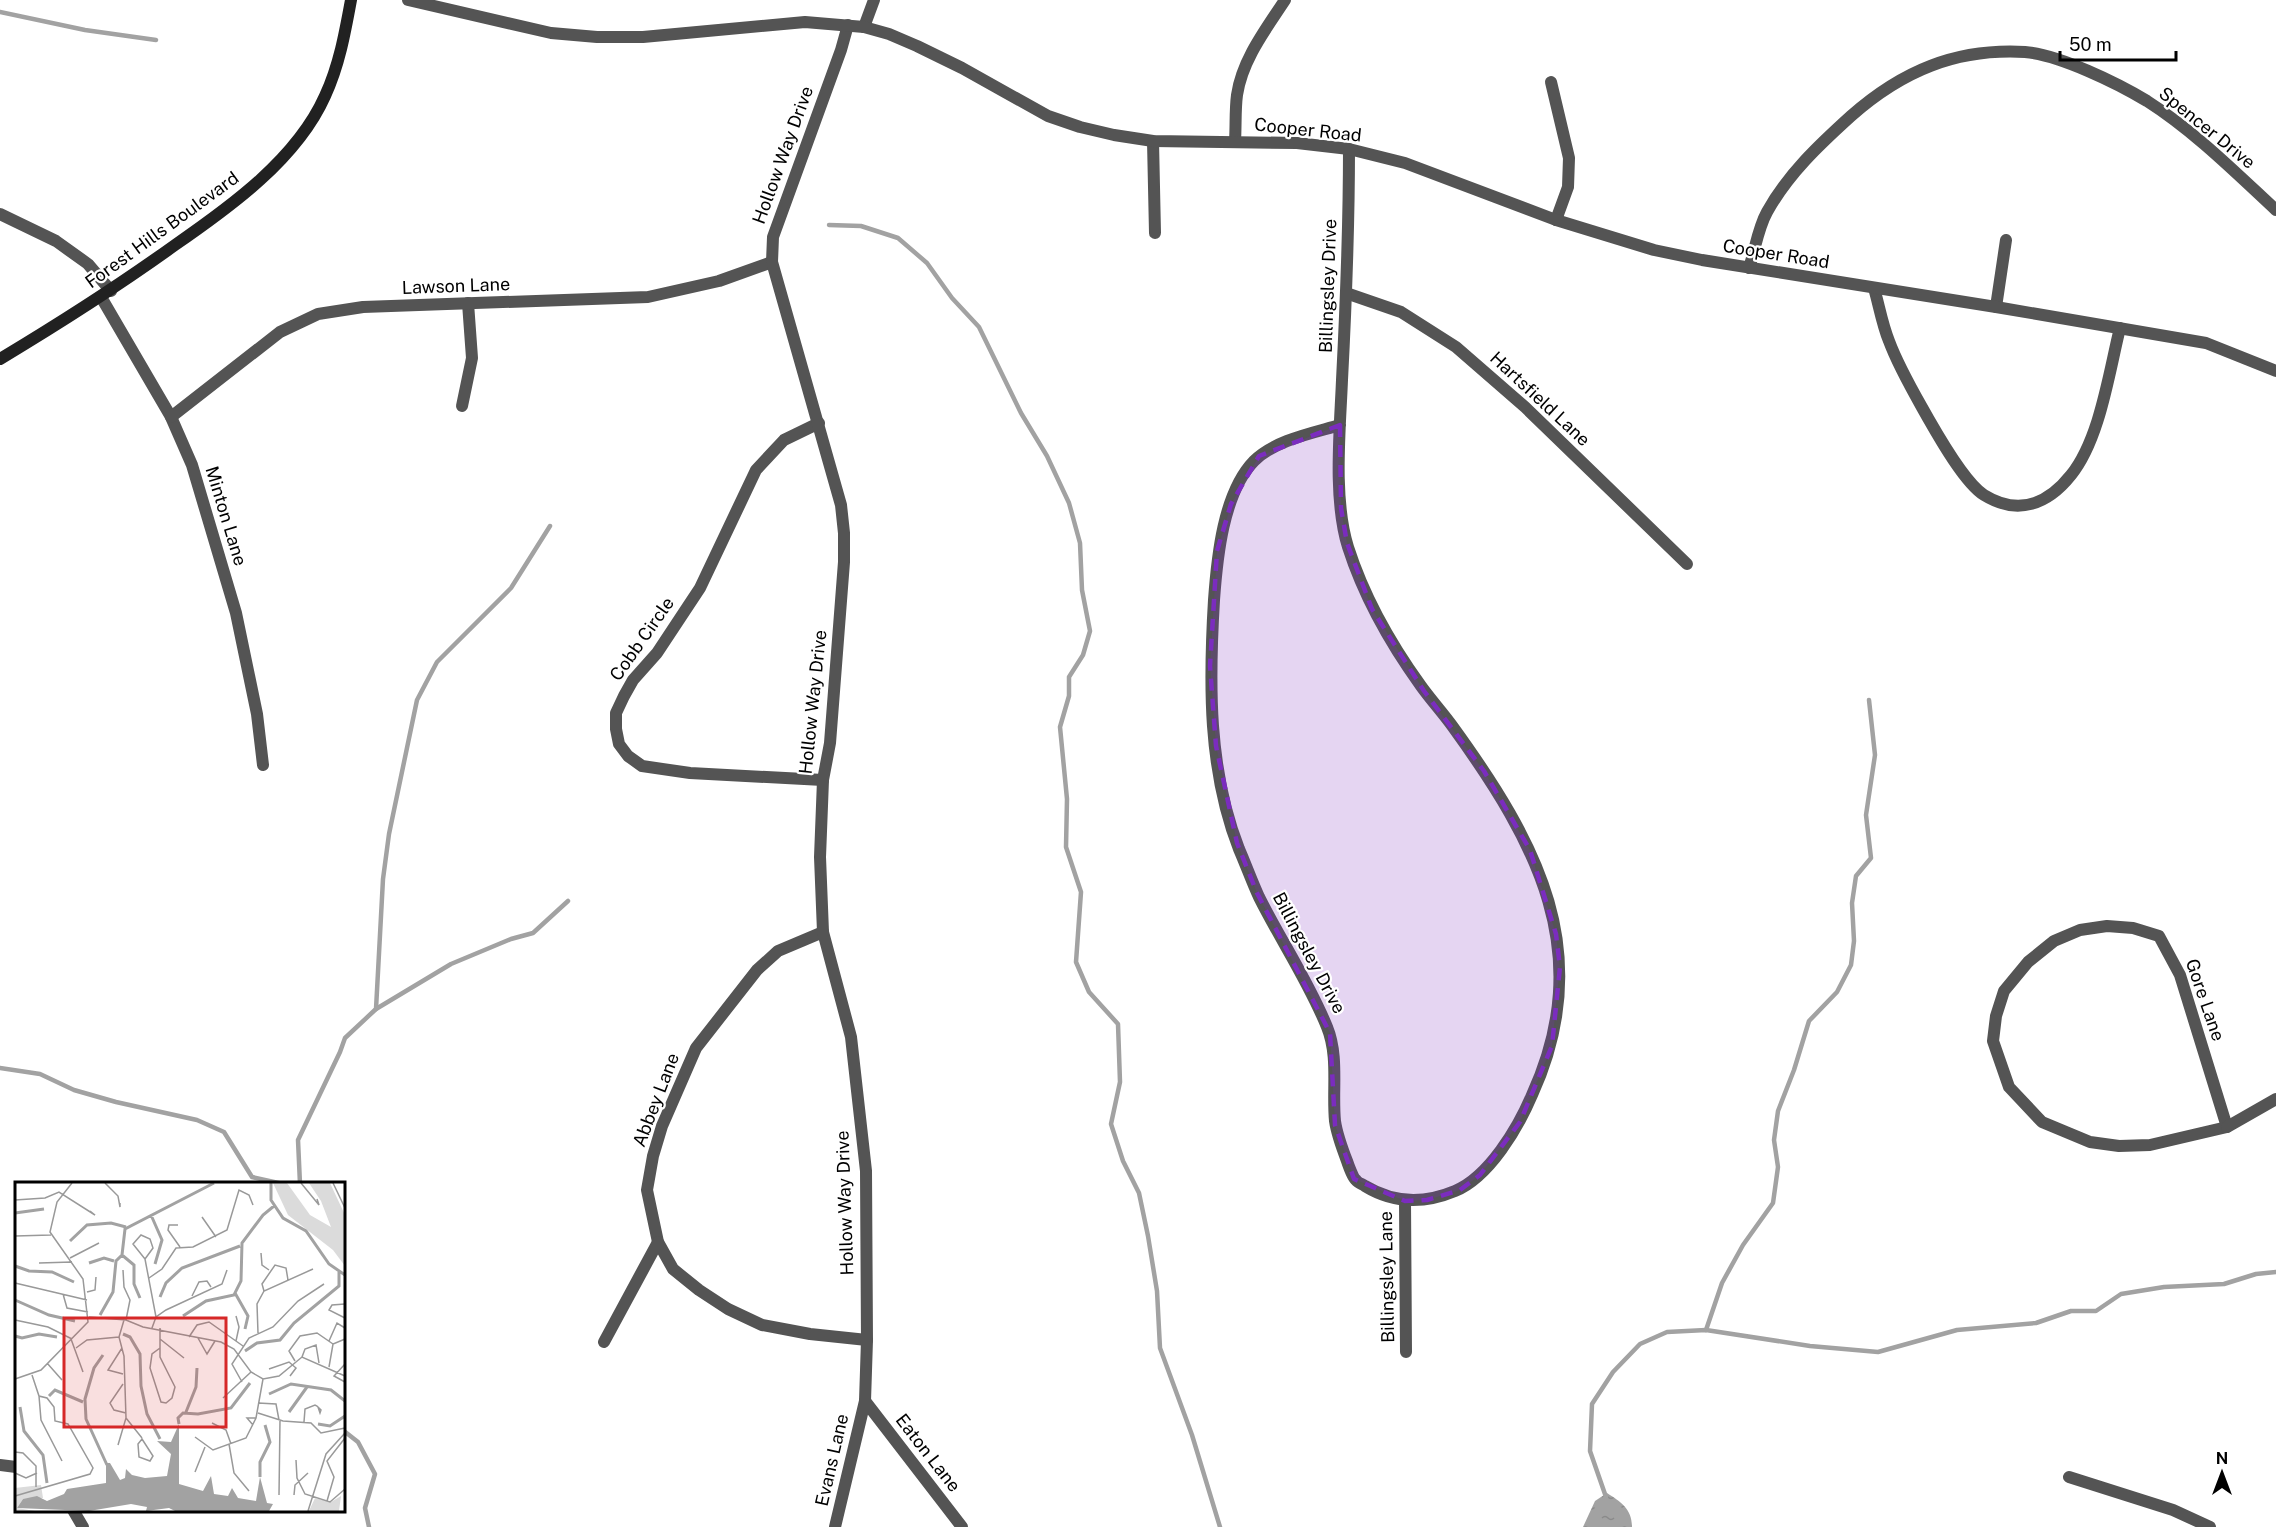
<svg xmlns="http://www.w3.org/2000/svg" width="2276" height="1527" font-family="'Public Sans',sans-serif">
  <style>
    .water { fill: url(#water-ripples) }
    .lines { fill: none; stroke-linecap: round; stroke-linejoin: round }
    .stream { stroke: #a2a2a2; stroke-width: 4.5 }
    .minor { stroke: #545454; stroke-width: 12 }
    .tertiary { stroke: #545454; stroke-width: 12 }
    .secondary { stroke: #212121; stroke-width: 12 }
    .marked { fill: #7b2cbf; fill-opacity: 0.2; stroke: #7b2cbf; stroke-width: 4.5; stroke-dasharray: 12 8; stroke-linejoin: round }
    .labels { text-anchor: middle; stroke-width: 4.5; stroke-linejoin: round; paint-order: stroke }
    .street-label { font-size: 18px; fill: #000; stroke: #fff }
    .inset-river { fill: none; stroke: #a2a2a2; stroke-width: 3 }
    .inset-road { fill: none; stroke: #999; stroke-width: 1.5 }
    .view { fill: #d62828; fill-opacity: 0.15; stroke: #d62828; stroke-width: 3 }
    .inset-edge { fill: none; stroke: #000; stroke-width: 3 }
  </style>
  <defs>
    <pattern id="water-ripples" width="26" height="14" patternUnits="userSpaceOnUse" patternTransform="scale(1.5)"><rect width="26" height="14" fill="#a2a2a2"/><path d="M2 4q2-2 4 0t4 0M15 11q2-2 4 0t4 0" fill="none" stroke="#8a8a8a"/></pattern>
  </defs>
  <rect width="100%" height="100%" fill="#fff"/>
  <path class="water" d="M 1607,1493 C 1621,1502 1632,1509 1632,1527 L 1583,1527 L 1595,1501 Z"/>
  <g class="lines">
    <g class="stream">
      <path d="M 0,12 L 85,30 L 156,40"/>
      <path d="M 829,225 L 861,226 L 898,238 L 927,263 L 952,298 L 979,327 L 1021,413 L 1047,456 L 1069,503 L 1080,543 L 1082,590 L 1090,631 L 1083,655 L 1069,677 L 1069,696 L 1060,727 L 1067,799 L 1066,847 L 1081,892 L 1076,962 L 1089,992 L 1118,1024 L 1120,1082 L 1111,1124 L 1123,1161 L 1139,1193 L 1148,1236 L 1157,1291 L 1160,1348 L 1192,1435 L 1220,1527"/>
      <path d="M 376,1009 L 451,964 L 511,939 L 533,933 L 568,901"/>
      <path d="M 0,1068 L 40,1074 L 74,1090 L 116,1102 L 197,1120 L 224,1132 L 252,1177 L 283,1184"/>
      <path d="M 300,1184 L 298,1140 L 340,1052 L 345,1038 L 376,1009 L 383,879 L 389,834 L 417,700 L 437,662 L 511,588 L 550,526"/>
      <path d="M 1706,1330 L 1722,1283 L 1743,1245 L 1773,1203 L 1778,1167 L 1774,1140 L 1778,1111 L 1794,1070 L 1809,1021 L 1837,992 L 1851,965 L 1854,941 L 1852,903 L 1856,876 L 1871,858 L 1866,815 L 1875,755 L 1869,700"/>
      <path d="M 344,1431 L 358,1442 L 375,1474 L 365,1508 L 369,1527"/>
      <path d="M 1606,1497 L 1590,1451 L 1592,1404 L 1613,1372 L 1640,1344 L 1667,1332 L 1706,1330 L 1810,1346 L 1878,1352 L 1957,1330 L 2036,1323 L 2071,1311 L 2096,1311 L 2121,1294 L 2164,1287 L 2224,1284 L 2256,1274 L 2276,1272"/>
    </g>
    <g class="minor">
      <path d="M 864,27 L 874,0"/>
      <path d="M 1551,82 L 1569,158 L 1568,187 L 1556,220"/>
      <path d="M 1153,141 L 1155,233"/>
      <path d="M 1235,141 C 1236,126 1235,110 1237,95 C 1242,60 1266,29 1285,0"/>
      <path d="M 0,214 L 56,241 L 88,264 L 111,291"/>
      <path d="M 1749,268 C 1755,250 1758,228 1767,212 C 1788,174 1819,145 1851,116 C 1902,71 1956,48 2025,52 C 2060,55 2117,83 2147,101 C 2194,131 2235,172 2276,210"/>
      <path d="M 1874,288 C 1879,305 1882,324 1889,341 C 1899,368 1914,393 1928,418 C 1940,439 1965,483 1984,495 C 2018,516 2048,504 2071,475 C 2100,439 2109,372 2120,328"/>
      <path d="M 1346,293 L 1401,312 L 1456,347 L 1525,407 L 1687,564"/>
      <path d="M 101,297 L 171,417 L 192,465 L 236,613 L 257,714 L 263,765"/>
      <path d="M 1996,307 L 2006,240"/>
      <path d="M 462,406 L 472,358 L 468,303"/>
      <path d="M 171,417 L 280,332 L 318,314 L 363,307 L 648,297 L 719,281 L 772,262"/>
      <path d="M 819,423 L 784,440 L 756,470 L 700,588 L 657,653 L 633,680 L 624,696 L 616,713 L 616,729 L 619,744 L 628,756 L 642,766 L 690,773 L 823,780"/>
      <path d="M 1340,425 C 1313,433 1275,440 1254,461 C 1223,493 1217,558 1214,600 C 1209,683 1208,770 1239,849 C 1246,865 1252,882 1259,897 C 1281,941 1309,982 1327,1027 C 1339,1056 1332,1091 1335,1121 C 1337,1135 1342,1148 1347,1161 C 1348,1164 1353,1178 1356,1180 C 1358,1183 1362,1184 1365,1186 C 1393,1203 1424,1204 1455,1191 C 1489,1177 1518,1128 1532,1095 C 1597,953 1537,843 1453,727 C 1443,713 1431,700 1421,686 C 1390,643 1364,597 1348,547 C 1333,499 1340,430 1342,380 C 1346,303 1349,226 1349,149"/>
      <path d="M 2107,926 L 2133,928 L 2159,936 L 2180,975 L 2227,1127 L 2150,1145 L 2119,1146 L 2090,1142 L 2042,1122 L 2009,1087 L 1993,1041 L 1996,1016 L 2004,991 L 2028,962 L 2054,941 L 2080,930 Z"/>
      <path d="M 823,932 L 778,951 L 757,970 L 696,1048 L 662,1126 L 653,1156 L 647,1190 L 658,1242 L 673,1269 L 699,1290 L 728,1309 L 762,1325 L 810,1334 L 867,1340"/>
      <path d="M 2227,1127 L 2276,1099"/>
      <path d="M 1405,1201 L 1406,1352"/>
      <path d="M 604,1342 L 658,1242"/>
      <path d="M 865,1401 L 962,1527"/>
      <path d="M 0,1465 L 16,1467"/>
      <path d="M 2069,1477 L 2173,1510 L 2210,1527"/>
      <path d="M 73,1510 L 83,1527"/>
      <path d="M 835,1527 L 865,1401 L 867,1340 L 866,1171 L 851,1037 L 823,932 L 820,857 L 823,780 L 830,743 L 844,562 L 844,533 L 841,505 L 772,262 L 773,237 L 841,50 L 848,25"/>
    </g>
    <path class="tertiary" d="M 408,0 L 551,33 L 597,37 L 643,37 L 805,22 L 864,27 L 889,34 L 917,46 L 962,68 L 1048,116 L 1080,127 L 1114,135 L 1153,141 L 1297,143 L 1349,149 L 1405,163 L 1556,220 L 1654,250 L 1702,260 L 1996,307 L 2206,343 L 2276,371"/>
    <path class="secondary" d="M 0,359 C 60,323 118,286 175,245 C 230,207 297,159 325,96 C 339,66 345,33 351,0"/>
  </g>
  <path class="marked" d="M 1340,425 L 1341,508 L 1347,543 L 1372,609 L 1424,691 L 1484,771 L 1530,850 L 1556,934 L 1560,967 L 1552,1046 L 1520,1122 L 1480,1175 L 1460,1190 L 1427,1200 L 1405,1201 L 1354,1179 L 1335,1125 L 1330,1033 L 1257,893 L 1237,843 L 1216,746 L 1210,666 L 1217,551 L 1231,504 L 1259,456 Z"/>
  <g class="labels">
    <g class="street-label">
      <text transform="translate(2207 128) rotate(39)" y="6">Spencer Drive</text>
      <text transform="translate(1308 130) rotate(6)" y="6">Cooper Road</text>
      <text transform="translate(783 155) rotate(-70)" y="6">Hollow Way Drive</text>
      <text transform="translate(162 230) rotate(-36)" y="6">Forest Hills Boulevard</text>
      <text transform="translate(1776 254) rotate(9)" y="6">Cooper Road</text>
      <text transform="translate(456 286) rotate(-2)" y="6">Lawson Lane</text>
      <text transform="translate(1328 286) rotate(-88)" y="6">Billingsley Drive</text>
      <text transform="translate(1540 399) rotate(43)" y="6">Hartsfield Lane</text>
      <text transform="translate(226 516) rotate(73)" y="6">Minton Lane</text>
      <text transform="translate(642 639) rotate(-55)" y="6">Cobb Circle</text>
      <text transform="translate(813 702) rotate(-84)" y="6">Hollow Way Drive</text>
      <text transform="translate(1309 953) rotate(62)" y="6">Billingsley Drive</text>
      <text transform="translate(2205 1000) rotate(71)" y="6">Gore Lane</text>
      <text transform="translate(656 1100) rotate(-69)" y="6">Abbey Lane</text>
      <text transform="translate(845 1203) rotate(-92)" y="6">Hollow Way Drive</text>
      <text transform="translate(1387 1277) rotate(-91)" y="6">Billingsley Lane</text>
      <text transform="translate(928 1453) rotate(52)" y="6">Eaton Lane</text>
      <text transform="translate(832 1460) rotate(-77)" y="6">Evans Lane</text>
    </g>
  </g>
  <g transform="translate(15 1182)">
    <rect width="330" height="330" fill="#fff"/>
    <path d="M 258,1 L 272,1 L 295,33 L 316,45 L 306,19 L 294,1 L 315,1 L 330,33 L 330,84 L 318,68 L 273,33 Z" fill="#dbdbdb"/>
    <path d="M 26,303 L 28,316 L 8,317 L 2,326 L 20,329 L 0,329 L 0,306 ZM 326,314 L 324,329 L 294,329 L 300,316 L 316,320 Z" fill="#dbdbdb"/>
    <path d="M 164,242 L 164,302 L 188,309 L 196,294 L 199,312 L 213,314 L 217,306 L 223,316 L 241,319 L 245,295 L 252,321 L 258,322 L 254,329 L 160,329 L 154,326 L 131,329 L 132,325 L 116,322 L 74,329 L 2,326 L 8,317 L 22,314 L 32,319 L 49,312 L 52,307 L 91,301 L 91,281 L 95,281 L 105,298 L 110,296 L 111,287 L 117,293 L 130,296 L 152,294 L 156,272 L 142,259 L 156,260 Z" fill="#a2a2a2"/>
    <path class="inset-river" d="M 256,1 L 256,18 L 268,36 L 291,49 L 314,82 L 330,93M 0,31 L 29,27M 136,33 L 147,58 L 140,82M 55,59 L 72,43 L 96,41 L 111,45M 107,73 L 119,83 L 119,102 L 125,116M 74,81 L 89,76 L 99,79M 0,84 L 14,89 L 37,90 L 59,100M 220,111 L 233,134 L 230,147M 145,115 L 151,101 L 167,86 L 225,64M 0,118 L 34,133 L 60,139M 85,133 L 98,110 L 101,79 L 107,73 L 110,47 L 199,1M 168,134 L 191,119 L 219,113 L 226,99 L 227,61 L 248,33 L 259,24M 108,152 L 115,155 L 125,172 L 126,204 L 132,232 L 145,257M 0,154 L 7,156 L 24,152 L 42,155M 230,169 L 242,161 L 265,158 L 279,141 L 324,104 L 324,90M 88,173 L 79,186 L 70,217 L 71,237 L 92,283M 254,212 L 276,202 L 316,208 L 330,219M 34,214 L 40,208 L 68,220M 5,225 L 9,249 L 28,273 L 32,301M 171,230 L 181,205 L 182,186M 274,230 L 292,205M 164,242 L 163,236 L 168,231 L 183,232 L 216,226 L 235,201M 303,242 L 315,244 L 330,234M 245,295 L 245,280 L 255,260 L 250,243"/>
    <path class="inset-road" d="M 90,1 L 103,14 L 105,25 L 105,21M 286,1 L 304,23 L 302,17M 318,1 L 330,26M 0,18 L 30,16 L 44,10 L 80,33 L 75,29M 187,35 L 201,55M 163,43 L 154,43 L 153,48 L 165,65M 126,53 L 135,57 L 138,66 L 130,77 L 118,62 ZM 0,54 L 36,53M 246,71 L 247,83 L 254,88M 55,76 L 84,61M 130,77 L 141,135M 24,81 L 57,80M 108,88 L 109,105 L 115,118 L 111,138M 134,96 L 147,87 L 161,66 L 178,65 L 212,48 L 224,8 L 234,13 L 238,23M 0,101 L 72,118M 249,109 L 247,102 L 260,83 L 271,86 L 273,98M 72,110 L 80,108 L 81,95M 48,112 L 52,126 L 73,130M 177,114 L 184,100 L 192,99 L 196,105M 330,122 L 317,123 L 314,128 L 330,136M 221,134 L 224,145 L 221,159M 74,135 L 111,138 L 128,145 L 206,160 L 219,167 L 236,190 L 248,197 L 264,194 L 287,175 L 330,194M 0,138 L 33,145 L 57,157M 137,146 L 141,135 L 151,128 L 207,102 L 212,88M 243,151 L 242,122 L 249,109 L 298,87M 174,155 L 182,143 L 194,140 L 228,164M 183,156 L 192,172 L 200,159M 56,157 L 68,190M 145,157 L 169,176M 314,159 L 322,141 L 330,146M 61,166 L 72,158 L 104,155M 107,166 L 93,188 L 108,192M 145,166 L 137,172 L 135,186 L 146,220 L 151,221 L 157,216 L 160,205 L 145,175 L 145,146M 287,175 L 290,167 L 301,163 L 304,181M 280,179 L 274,169 L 285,154 L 302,151 L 318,162M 32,181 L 47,198M 330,182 L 319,194 L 330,200M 314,185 L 318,162 L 330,157M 254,187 L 274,180 L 281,186 L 275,194M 0,197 L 26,188 L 73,140 L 68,97 L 35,50 L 42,20 L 57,1M 227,200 L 217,182 L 234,156 L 258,145 L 283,119 L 309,102M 108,202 L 95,221 L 99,228 L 111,231M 24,214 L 26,238 L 47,279M 208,216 L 236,190M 243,221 L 261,222 L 264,238M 243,231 L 268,239 L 296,241 L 306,251 L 330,246M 111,236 L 127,256M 289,240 L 290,227 L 300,223 L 302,224 L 306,228 L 305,231 L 303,225M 197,241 L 211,248 L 216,262M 238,243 L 232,236 L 241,236M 180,255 L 198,268 L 231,256 L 241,236 L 248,197M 127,257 L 138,274 L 135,279 L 124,275 L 123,262 ZM 214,262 L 219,291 L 234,309M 103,263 L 111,236 L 109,174 L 104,155 L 109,138M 0,270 L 8,271 L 21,284 L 21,305M 281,278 L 282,296 L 290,312 L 315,320 L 330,307M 180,290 L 190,265M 0,291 L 11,296 L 22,291M 264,313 L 265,238M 279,313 L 280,303 L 293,291M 0,314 L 75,292 L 78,286 L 53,242 L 40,239 L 39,225 L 32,216 L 24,214 L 17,193M 312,319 L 319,295 L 312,279 L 330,256M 293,329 L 311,272 L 330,251"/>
    <path class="view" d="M 49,136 L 211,136 L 211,245 L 49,245 Z"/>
    <rect width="330" height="330" class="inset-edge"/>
  </g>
  <g transform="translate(2222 1473)" stroke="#ffffff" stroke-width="4.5" paint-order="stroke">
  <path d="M0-4.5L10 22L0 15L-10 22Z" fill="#000000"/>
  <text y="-9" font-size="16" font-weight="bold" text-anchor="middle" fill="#000000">N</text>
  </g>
  <path d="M2060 51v9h116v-9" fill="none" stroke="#000000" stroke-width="3"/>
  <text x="2069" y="51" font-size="18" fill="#000000" stroke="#ffffff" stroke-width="4.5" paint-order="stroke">50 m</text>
</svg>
